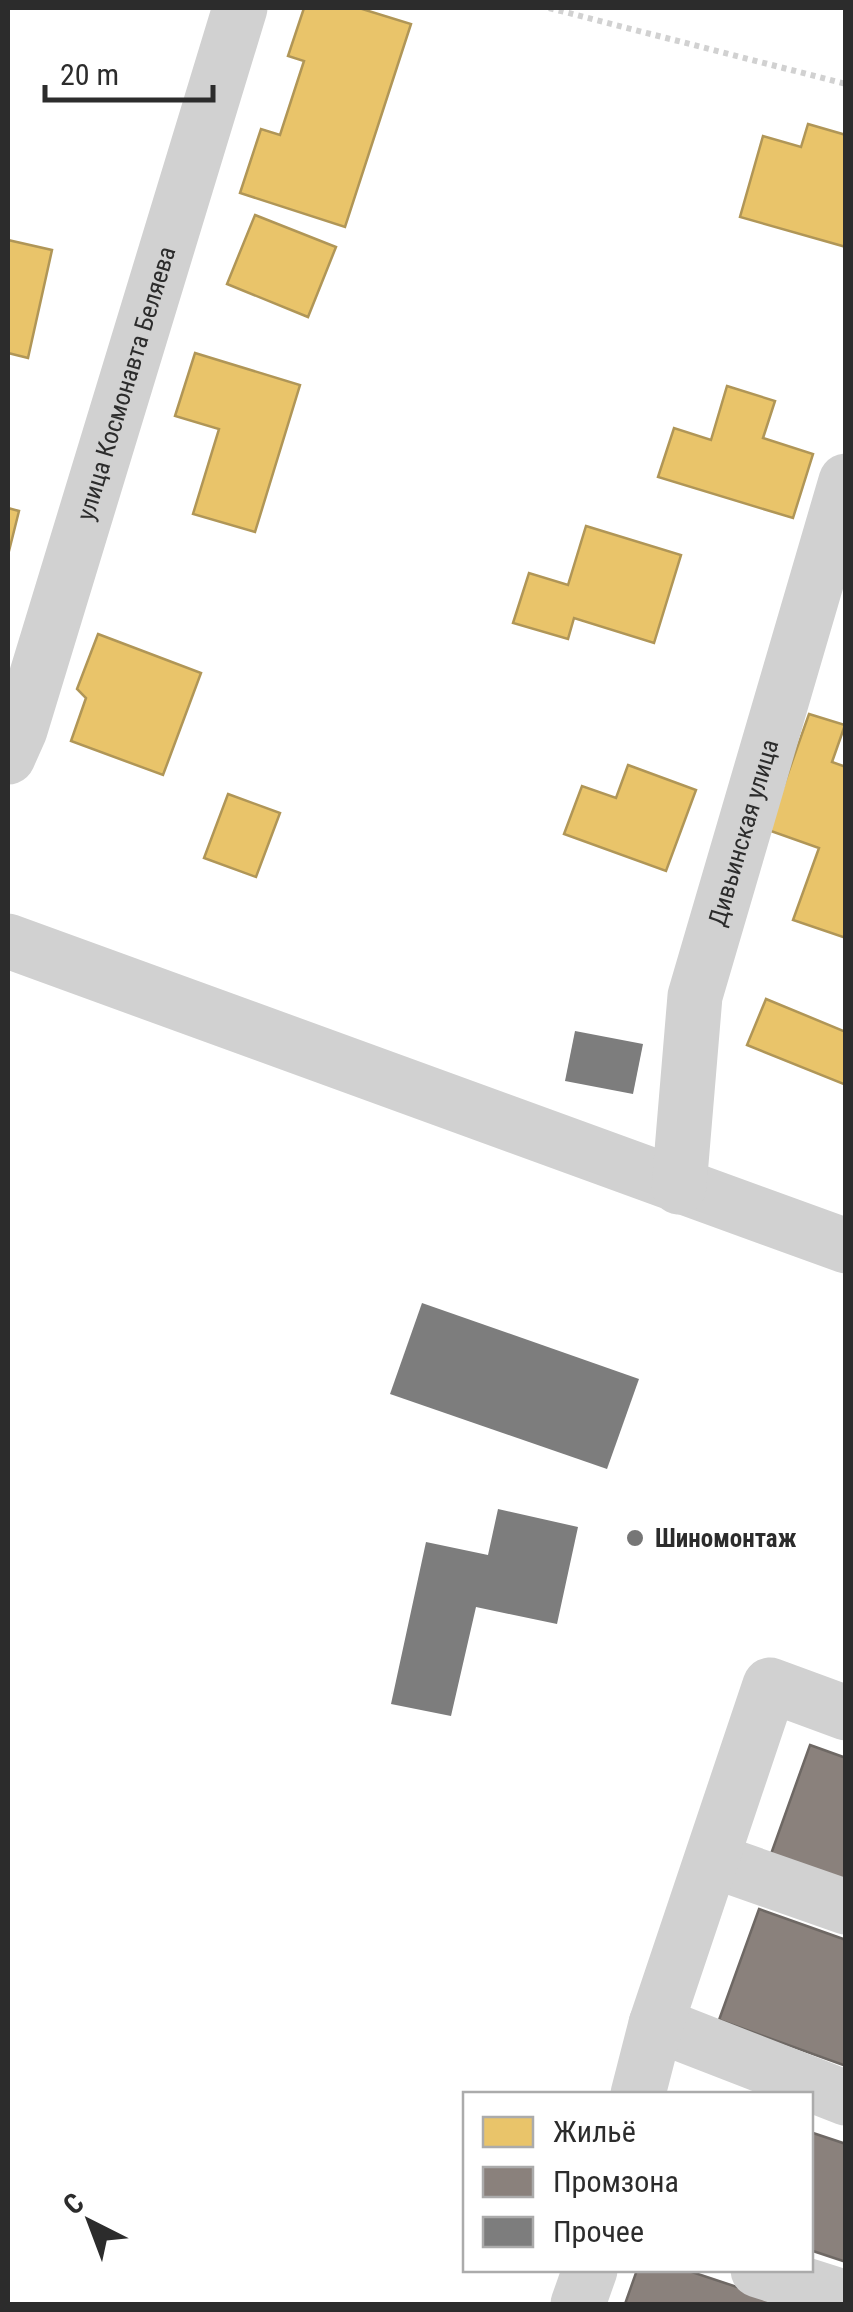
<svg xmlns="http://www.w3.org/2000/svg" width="853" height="2312" font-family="'Roboto Condensed',sans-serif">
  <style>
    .homes { fill: #e9c46a; stroke: #b09657; stroke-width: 2.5 }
    .industry { fill: #8a817c; stroke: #6e6864; stroke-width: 2.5 }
    .building { fill: #7d7d7d }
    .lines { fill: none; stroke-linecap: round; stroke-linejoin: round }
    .path { stroke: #d1d1d1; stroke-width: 6; stroke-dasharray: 5 5; stroke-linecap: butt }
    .minor { stroke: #d1d1d1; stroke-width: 55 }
    .poi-dot { fill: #767676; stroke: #fff; stroke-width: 4 }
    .labels { text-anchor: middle; stroke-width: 10; stroke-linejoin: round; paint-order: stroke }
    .street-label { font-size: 25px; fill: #2c2c2c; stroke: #fff }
    .poi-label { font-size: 25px; font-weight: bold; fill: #2c2c2c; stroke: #fff; text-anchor: start }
  </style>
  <rect width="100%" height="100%" fill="#fff"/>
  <g class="homes">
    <path d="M 304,8 L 359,8 L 411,24 L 345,227 L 240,193 L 261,129 L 280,135 L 304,61 L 288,56 Z"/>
    <path d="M 808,124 L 846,135 L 846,247 L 740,217 L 763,136 L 801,147 Z"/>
    <path d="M 255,215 L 336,247 L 308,317 L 227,284 Z"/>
    <path d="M 8,240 L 52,250 L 28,358 L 8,353 Z"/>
    <path d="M 195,353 L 300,385 L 255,532 L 193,514 L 219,429 L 175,416 Z"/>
    <path d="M 727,386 L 775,401 L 763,438 L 813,454 L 793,518 L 658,477 L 674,428 L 711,440 Z"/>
    <path d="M 8,508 L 19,511 L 8,555 Z"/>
    <path d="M 586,526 L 681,555 L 654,643 L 574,618 L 568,639 L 513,623 L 529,573 L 568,585 Z"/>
    <path d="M 98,634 L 201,673 L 163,775 L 71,741 L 86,698 L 77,689 Z"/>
    <path d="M 809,714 L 845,725 L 832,762 L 846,767 L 846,938 L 793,920 L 819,848 L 768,830 Z"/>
    <path d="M 628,765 L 696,790 L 666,871 L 564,834 L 582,786 L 616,798 Z"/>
    <path d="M 228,794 L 280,813 L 256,877 L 204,858 Z"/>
    <path d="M 766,999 L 846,1032 L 846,1085 L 747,1045 Z"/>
  </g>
  <g class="industry">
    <path d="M 810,1745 L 846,1758 L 846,1881 L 771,1854 Z"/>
    <path d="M 759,1909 L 846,1940 L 846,2066 L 719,2020 Z"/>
    <path d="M 810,2132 L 846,2144 L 846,2262 L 810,2250 Z"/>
    <path d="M 637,2270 L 686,2270 L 788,2304 L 625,2304 Z"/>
  </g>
  <g class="building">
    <path d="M 575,1031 L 643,1044 L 633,1094 L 565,1081 Z"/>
    <path d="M 422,1303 L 639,1379 L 607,1469 L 390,1394 Z"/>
    <path d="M 498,1509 L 578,1527 L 557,1624 L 476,1607 L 451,1716 L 391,1704 L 426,1542 L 488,1555 Z"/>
  </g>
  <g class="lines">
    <path class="path" d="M 549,8 L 846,84"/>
    <g class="minor">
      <path id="s1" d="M 8,757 L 20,730 L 240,8"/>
      <path d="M 8,941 L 846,1246"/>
      <path id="s2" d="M 679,1187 L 695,996 L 846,481"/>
      <path d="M 712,1860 L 846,1907"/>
      <path d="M 656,2024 L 846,2098"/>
      <path d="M 638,2094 L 656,2024 L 770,1685 L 846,1713"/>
      <path d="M 758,2270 L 846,2298"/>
      <path d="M 578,2304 L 590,2270"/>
    </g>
  </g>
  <circle class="poi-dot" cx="635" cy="1538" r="10"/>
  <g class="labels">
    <g class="street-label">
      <text dy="9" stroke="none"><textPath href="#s1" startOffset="392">улица Космонавта Беляева</textPath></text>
      <text dy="9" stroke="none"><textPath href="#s2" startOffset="362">Дивьинская улица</textPath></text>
    </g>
    <g class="poi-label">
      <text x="655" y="1547">Шиномонтаж</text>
    </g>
  </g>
  <rect width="853" height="2312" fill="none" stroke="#2c2c2c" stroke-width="20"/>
  <rect x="463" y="2092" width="350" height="180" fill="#ffffff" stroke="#ababab" stroke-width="2.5"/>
  <rect x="483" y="2117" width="50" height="30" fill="#e9c46a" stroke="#ababab" stroke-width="2.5"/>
  <text x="553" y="2142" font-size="30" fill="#2c2c2c">Жильё</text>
  <rect x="483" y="2167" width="50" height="30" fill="#8a817c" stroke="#ababab" stroke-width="2.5"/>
  <text x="553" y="2192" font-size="30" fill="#2c2c2c">Промзона</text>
  <rect x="483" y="2217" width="50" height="30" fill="#7d7d7d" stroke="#ababab" stroke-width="2.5"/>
  <text x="553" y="2242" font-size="30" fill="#2c2c2c">Прочее</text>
  <g transform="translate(90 2222) rotate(318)" stroke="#ffffff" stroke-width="8" paint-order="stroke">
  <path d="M0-8L18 38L0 25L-18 38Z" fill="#2c2c2c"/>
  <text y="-15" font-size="28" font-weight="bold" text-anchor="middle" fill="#2c2c2c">С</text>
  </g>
  <path d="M45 85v15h168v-15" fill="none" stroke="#2c2c2c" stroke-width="5"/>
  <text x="60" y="85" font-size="30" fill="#2c2c2c" stroke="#ffffff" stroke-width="8" paint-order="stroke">20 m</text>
</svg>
